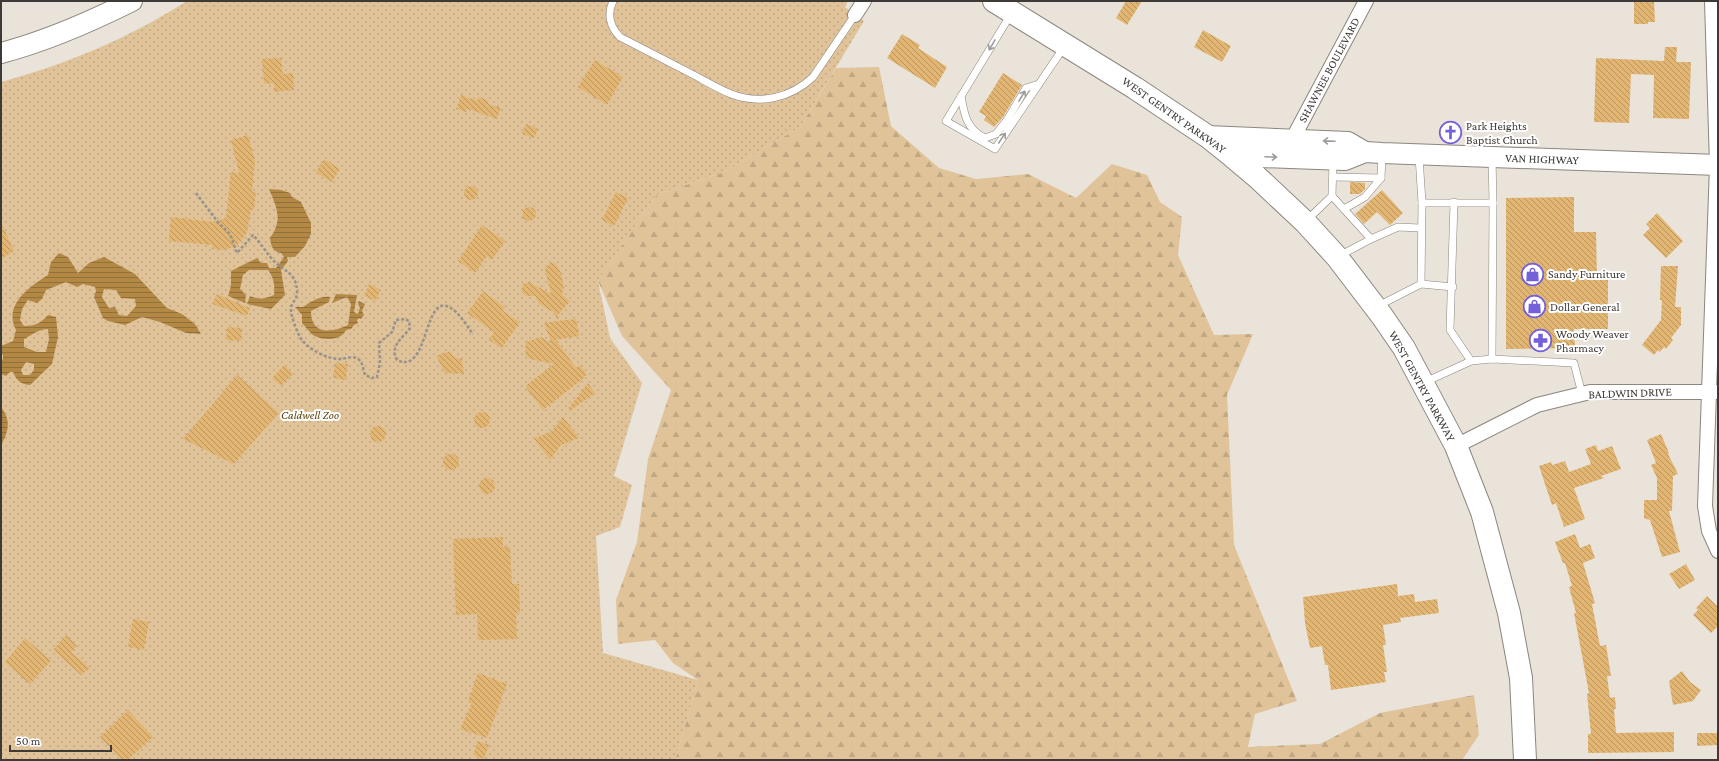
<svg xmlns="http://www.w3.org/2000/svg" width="1719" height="761" font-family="'Crimson Pro',serif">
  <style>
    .forest { fill: url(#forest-firs) }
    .park { fill: url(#park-dots) }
    .water { fill: url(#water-rules); fill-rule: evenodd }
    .building { fill: url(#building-back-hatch) }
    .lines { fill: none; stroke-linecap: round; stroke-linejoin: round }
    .lane-casing { stroke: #8c867e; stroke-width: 8 }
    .street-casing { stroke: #8c867e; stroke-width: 16 }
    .secondary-casing { stroke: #8c867e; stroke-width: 22 }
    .primary-casing { stroke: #8c867e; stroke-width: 24 }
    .path { stroke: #97928c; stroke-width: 2.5; stroke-dasharray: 3 2; stroke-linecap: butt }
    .lane { stroke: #fff; stroke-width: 7 }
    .street { stroke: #fff; stroke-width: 14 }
    .secondary { stroke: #fff; stroke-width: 20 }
    .primary { stroke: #fff; stroke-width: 22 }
    .oneway { stroke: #9e9c9b }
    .labels { text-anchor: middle; stroke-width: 4; stroke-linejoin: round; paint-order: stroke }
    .street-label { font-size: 12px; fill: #3d3a37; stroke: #fff }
    .poi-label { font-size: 12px; fill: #3d3a37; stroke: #fff; text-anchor: start }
    .park-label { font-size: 12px; font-style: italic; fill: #5d3f07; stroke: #fff }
  </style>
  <defs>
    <pattern id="forest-firs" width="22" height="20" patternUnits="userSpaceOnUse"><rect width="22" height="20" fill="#e0c399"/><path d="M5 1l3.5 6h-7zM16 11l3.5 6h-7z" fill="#c1a884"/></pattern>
    <pattern id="park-dots" width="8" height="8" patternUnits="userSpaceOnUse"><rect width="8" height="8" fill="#e0c399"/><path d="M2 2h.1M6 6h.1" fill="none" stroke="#c1a884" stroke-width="1.8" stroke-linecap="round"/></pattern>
    <pattern id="water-rules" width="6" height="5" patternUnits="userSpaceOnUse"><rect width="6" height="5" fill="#b28844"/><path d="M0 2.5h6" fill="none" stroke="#92703a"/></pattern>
    <pattern id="building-back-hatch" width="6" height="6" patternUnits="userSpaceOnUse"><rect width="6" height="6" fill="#e2b672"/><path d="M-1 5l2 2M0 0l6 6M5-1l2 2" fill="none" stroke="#b8955e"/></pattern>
  </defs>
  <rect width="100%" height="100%" fill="#eae3da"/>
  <path class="forest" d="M 879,67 L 891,126 L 939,168 L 976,179 L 1028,174 L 1076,198 L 1112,164 L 1147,175 L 1160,202 L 1182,217 L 1178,255 L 1214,335 L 1253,334 L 1227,395 L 1234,545 L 1297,701 L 1255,714 L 1248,747 L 1320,744 L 1380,713 L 1474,695 L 1479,735 L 1462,760 L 675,760 L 698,680 L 673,663 L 655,640 L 618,644 L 616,600 L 637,542 L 648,459 L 671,390 L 622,336 L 598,281 L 656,195 L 724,172 L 800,127 L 836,68 Z"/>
  <path class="park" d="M 187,1 L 848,1 L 845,7 L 864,21 L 800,127 L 724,172 L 656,195 L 598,281 L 610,338 L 642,383 L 614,476 L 632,485 L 620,527 L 596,536 L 603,653 L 698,680 L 675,760 L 1,760 L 1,82 C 67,64 129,38 187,1 Z"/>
  <g class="water">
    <path d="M 269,189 L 281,190 L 290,193 L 292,197 L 301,202 L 311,223 L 311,234 L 305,246 L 295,257 L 287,257 L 288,261 L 281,270 L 285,295 L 271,309 L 247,304 L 250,296 C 259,300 265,299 274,295 C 275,285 274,278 268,270 L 249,270 L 243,275 L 240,289 L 246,295 L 245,303 L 228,296 L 231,286 L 231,271 L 257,258 L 261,263 L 267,263 L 269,268 L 276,268 L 284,257 L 281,253 C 273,252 271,246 270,238 C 283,220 277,208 269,189 Z"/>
    <path d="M 59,253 L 68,257 L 78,273 L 89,263 L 104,257 L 135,274 L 167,308 L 182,314 L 195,324 L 201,334 L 186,333 L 160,322 L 142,317 L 125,325 L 108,321 L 103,318 L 94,297 L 96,291 L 95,287 L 83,284 L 77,287 L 66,282 L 46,290 L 42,299 L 37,303 L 28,300 L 22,309 L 20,320 L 24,326 C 35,326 41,323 48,315 L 56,317 L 58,337 L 52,364 L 30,385 C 20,384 17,381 13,372 L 10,372 L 6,376 L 1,374 L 1,361 L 3,359 L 3,354 L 1,355 L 1,346 L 13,341 L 16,330 C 3,305 29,287 48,275 L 51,262 ZM 104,289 L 116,290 L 121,298 L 135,299 L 136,306 L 127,316 L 119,315 L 115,307 L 109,308 L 102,297 ZM 48,329 L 49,339 L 46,352 L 37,352 L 24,347 L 24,339 C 32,335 39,329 48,329 ZM 26,362 L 34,364 L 34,370 L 30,375 L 23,375 L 21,370 Z"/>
    <path d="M 336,294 L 357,295 L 354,312 L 358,314 L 360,308 L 358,304 L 359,301 L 365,304 L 362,311 L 364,315 L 361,319 L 359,318 L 357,320 L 358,323 L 354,325 L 351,329 L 346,330 C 341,341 323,341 313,335 C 309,332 305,326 302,323 L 302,315 L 295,307 L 303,307 C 309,302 322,295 330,297 L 329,302 L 311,311 C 311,335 331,333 348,325 L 351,304 L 347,297 L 332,303 Z"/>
    <path d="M 1,407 C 11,420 9,431 1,445 Z"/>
  </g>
  <g class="building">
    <path d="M 1126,1 L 1142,1 L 1127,25 L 1116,18 Z"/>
    <path d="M 1634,1 L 1654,1 L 1655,22 L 1648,22 L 1648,24 L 1634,24 Z"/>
    <path d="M 1203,30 L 1231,46 L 1222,62 L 1194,47 Z"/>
    <path d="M 902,34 L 920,45 L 918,48 L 947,67 L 935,88 L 887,58 Z"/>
    <path d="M 1665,47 L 1677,47 L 1676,62 L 1691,62 L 1689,119 L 1653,118 L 1654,75 L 1631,74 L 1629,123 L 1594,122 L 1596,58 L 1664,61 Z"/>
    <path d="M 281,58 L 283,74 L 293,73 L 294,90 L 274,92 L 274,83 L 264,84 L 262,59 Z"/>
    <path d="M 595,60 L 623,77 L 607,105 L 578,87 Z"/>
    <path d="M 1003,73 L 1022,85 L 1003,117 L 994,127 L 984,120 L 986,116 L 979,112 Z"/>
    <path d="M 461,95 L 477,101 L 478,97 L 489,101 L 488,104 L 501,108 L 497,119 L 471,110 L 467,109 L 466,112 L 456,109 Z"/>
    <path d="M 526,124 L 538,129 L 534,138 L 522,134 Z"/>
    <path d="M 248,135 L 255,160 L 252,192 L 256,192 L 254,210 L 251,210 L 247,233 L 240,242 L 234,247 L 223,250 L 212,249 L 212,245 L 169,241 L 171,217 L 214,222 L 226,218 L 231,172 L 239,173 L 231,140 Z"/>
    <path d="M 324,159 L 340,169 L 332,182 L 316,172 Z"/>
    <path d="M 1350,182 L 1365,183 L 1365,189 L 1360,194 L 1350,194 Z"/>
    <circle cx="471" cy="193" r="7"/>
    <path d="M 1382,190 L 1403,213 L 1390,225 L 1377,212 L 1364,224 L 1355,214 Z"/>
    <path d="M 616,192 L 628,198 L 614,226 L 602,220 Z"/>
    <path d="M 1574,197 L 1574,232 L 1596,232 L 1597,277 L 1608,277 L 1608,329 L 1574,329 L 1575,348 L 1506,349 L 1506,198 Z"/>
    <circle cx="529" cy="214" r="7"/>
    <path d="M 1657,213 L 1683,241 L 1666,258 L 1643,235 L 1650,228 L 1646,224 Z"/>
    <path d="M 1,222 L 14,251 L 1,259 Z"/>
    <path d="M 482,225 L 505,241 L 492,260 L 487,256 L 475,273 L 458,261 Z"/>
    <path d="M 550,263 L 554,263 L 558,267 L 561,273 L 564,288 L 562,295 L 570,301 L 558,315 L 557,321 L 576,319 L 579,336 L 556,340 L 576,368 L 580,365 L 587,375 L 583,377 L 584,378 L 543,410 L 525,386 L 554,364 L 530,359 L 526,355 L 525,349 L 526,342 L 534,339 L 541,337 L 552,345 L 544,323 L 557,321 L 555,313 L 539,304 L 535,296 L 526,296 L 522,293 L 521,290 L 523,284 L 529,282 L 551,294 L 545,269 Z"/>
    <path d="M 1661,266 L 1678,266 L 1675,307 L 1681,307 L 1681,325 L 1671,338 L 1673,340 L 1666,349 L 1664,347 L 1660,352 L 1658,350 L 1654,355 L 1642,345 L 1661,320 L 1662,300 L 1660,300 Z"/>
    <path d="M 369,284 L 381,290 L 375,301 L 364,296 Z"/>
    <path d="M 483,291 L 505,307 L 503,311 L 520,322 L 502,348 L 489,340 L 494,332 L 467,313 Z"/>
    <path d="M 217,294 L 250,308 L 247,316 L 212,304 Z"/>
    <path d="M 227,327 L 242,328 L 241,341 L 226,340 Z"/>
    <path d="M 450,351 L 454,357 L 462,359 L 464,374 L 445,373 L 436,356 Z"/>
    <path d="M 335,363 L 348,364 L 346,380 L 333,378 Z"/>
    <path d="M 284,365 L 293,374 L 281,386 L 272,378 Z"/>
    <path d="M 237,375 L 279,413 L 234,464 L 183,439 Z"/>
    <path d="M 588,383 L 595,393 L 570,411 L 568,409 Z"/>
    <circle cx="482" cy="420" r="8"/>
    <path d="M 563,417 L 579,438 L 561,445 L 550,460 L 534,439 L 552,431 Z"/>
    <circle cx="378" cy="434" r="8"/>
    <path d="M 1661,434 L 1669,453 L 1668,454 L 1678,474 L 1673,476 L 1672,511 L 1669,511 L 1680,552 L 1662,557 L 1650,520 L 1644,518 L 1644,500 L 1657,500 L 1657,478 L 1651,465 L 1656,463 L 1647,440 Z"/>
    <path d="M 1596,445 L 1598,451 L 1612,446 L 1621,469 L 1601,476 L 1604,478 L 1574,488 L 1585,519 L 1564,527 L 1556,503 L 1552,505 L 1539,466 L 1551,462 L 1552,465 L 1565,461 L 1569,472 L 1591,464 L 1585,449 Z"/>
    <circle cx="451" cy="462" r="8"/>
    <circle cx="487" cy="486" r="8"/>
    <path d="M 1575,534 L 1580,548 L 1590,544 L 1595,558 L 1583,563 L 1595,603 L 1592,604 L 1600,646 L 1606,645 L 1611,676 L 1607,676 L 1610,698 L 1615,697 L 1616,709 L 1614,709 L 1616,733 L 1674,732 L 1674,752 L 1588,753 L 1588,734 L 1591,734 L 1587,694 L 1589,693 L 1574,613 L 1576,613 L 1569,587 L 1572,586 L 1565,563 L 1563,563 L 1555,542 Z"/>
    <path d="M 503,537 L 503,547 L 510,546 L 512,584 L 519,584 L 520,612 L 516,613 L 517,639 L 478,640 L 477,614 L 456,615 L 453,539 Z"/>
    <path d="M 1686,564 L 1695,580 L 1679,589 L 1669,574 Z"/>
    <path d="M 1397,584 L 1398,596 L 1414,594 L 1415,602 L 1437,599 L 1439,613 L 1400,618 L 1401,622 L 1383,625 L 1386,645 L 1383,645 L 1387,672 L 1384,672 L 1386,682 L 1331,690 L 1328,665 L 1325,665 L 1322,646 L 1310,648 L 1305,623 L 1303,597 Z"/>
    <path d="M 1707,596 L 1718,607 L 1718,626 L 1711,633 L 1693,615 L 1698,610 L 1696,608 Z"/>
    <path d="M 133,619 L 149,622 L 144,650 L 128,647 Z"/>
    <path d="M 66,635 L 77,646 L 71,652 L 90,668 L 81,675 L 53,650 Z"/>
    <path d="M 25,638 L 51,661 L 30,684 L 5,662 Z"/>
    <path d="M 1682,671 L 1690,682 L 1701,690 L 1693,701 L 1673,705 L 1669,681 Z"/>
    <path d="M 478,673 L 507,684 L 487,738 L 460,729 L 472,703 L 468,701 Z"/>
    <path d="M 128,710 L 153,737 L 128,760 L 122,760 L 100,737 Z"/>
    <path d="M 1697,733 L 1718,733 L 1718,745 L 1697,746 Z"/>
    <path d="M 478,741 L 489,745 L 484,759 L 473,755 Z"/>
  </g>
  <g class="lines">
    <defs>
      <g id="lane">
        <path d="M 613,1 C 607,14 610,27 620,37 C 643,49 665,60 688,72 C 702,79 716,88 731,94 C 760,105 791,98 813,77 L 855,15"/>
        <path d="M 1011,14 L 946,121 L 995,149 L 1064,47"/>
        <path d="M 961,96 C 964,114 967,130 985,138 L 996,134 L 1007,120 L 1026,88 L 1039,84"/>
        <path d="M 1419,156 L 1422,203"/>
        <path d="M 1492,157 L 1493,203"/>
        <path d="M 1333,177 L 1381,178"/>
        <path d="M 1332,196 L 1371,239"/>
        <path d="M 1454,202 L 1450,330 L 1471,361"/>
        <path d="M 1344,209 L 1365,197 L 1381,178 L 1382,155"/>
        <path d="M 1307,220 L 1332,196 L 1333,162"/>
        <path d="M 1339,256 L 1371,239 L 1398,227 L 1420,228"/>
        <path d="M 1421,284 L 1453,287"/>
        <path d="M 1378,306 L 1421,284 L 1422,203 L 1493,203 L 1492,359"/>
        <path d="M 1425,382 L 1471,361 L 1492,359 L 1574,363 L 1582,394"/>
      </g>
      <g id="street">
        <path d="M 1712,1 L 1717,165 L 1705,506 L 1709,531 L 1718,551"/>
        <path d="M 855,15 L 864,1"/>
        <path d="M 1292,140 L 1366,1"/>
        <path d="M 1456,446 L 1537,405 L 1590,392 L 1718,392"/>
      </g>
      <g id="secondary">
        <path d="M 1,53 C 47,41 90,22 132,1"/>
        <path d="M 1207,136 L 1348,142 L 1365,152"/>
        <path d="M 1232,156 L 1345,160 L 1365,152 L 1382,153 L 1718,165"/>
      </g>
      <path id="primary" d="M 994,1 L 1135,88 L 1207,136 L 1232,156 L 1257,177 L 1305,222 L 1337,257 L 1382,316 L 1404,348 L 1456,446 L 1482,512 L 1509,613 L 1521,678 L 1525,760"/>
    </defs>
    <use href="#lane" class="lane-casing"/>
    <use href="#street" class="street-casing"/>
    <use href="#secondary" class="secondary-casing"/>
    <use href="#primary" class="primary-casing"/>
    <path class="path" d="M 196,193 L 217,221 L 230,234 L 237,253 L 253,235 C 260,242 265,251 272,259 C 282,271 296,271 297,291 C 298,298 292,302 291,308 C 290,315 298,335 302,340 C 310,350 327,359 340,359 C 346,359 352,355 358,359 C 363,362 363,369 365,375 L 372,378 L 377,377 L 380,363 L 379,343 L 392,332 L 396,320 L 405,319 L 409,321 L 410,328 C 403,338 389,346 397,360 C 429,376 423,294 449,307 C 459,312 466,325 473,334"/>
    <use href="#lane" class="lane"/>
    <use href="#street" class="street"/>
    <use href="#secondary" class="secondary"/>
    <use href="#primary" class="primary"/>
  </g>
  <defs><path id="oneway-shaft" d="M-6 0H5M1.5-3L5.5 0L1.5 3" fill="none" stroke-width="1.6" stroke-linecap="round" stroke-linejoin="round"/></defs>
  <g class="oneway">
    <use href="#oneway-shaft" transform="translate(992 45) rotate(121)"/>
    <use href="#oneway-shaft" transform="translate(1022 96) rotate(-59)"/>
    <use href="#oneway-shaft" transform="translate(1002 138) rotate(-56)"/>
    <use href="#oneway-shaft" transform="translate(1329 141) rotate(-178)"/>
    <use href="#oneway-shaft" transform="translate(1271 157) rotate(2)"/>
  </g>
  <defs>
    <symbol id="church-ring" viewBox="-11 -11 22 22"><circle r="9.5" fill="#fff" stroke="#7560db" stroke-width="1.5"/><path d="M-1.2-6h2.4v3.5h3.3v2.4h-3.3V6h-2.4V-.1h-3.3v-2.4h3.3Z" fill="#7560db"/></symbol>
    <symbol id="shop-ring" viewBox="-11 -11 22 22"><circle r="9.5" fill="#fff" stroke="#7560db" stroke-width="1.5"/><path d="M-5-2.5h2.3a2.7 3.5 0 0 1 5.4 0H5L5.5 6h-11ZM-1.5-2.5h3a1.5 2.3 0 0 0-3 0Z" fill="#7560db"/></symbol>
    <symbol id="pharmacy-ring" viewBox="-11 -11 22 22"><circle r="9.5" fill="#fff" stroke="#7560db" stroke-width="1.5"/><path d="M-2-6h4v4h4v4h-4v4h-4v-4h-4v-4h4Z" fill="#7560db"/></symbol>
  </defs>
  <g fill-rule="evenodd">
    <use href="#church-ring" x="1438" y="120" width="25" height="25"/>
    <use href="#shop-ring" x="1520" y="262" width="25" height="25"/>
    <use href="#shop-ring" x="1522" y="294" width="25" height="25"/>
    <use href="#pharmacy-ring" x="1528" y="328" width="25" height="25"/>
  </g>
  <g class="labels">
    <g class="street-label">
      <text transform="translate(1329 70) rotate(-62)" y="4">SHAWNEE BOULEVARD</text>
      <text transform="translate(1174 115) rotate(35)" y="4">WEST GENTRY PARKWAY</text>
      <text transform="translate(1542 159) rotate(2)" y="4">VAN HIGHWAY</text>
      <text transform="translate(1422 386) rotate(61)" y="4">WEST GENTRY PARKWAY</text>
      <text transform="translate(1630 393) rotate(-2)" y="4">BALDWIN DRIVE</text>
    </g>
    <g class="poi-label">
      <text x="1466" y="130">Park Heights<tspan x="1466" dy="14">Baptist Church</tspan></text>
      <text x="1548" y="278">Sandy Furniture</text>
      <text x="1550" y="311">Dollar General</text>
      <text x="1556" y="338">Woody Weaver<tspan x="1556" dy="14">Pharmacy</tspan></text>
    </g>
    <g class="park-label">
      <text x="310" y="419">Caldwell Zoo</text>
    </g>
  </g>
  <rect width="1719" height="761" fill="none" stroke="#3d3a37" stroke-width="4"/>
  <path d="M10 745v6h101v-6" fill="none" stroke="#3d3a37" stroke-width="2"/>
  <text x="16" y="745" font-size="12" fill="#3d3a37" stroke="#ffffff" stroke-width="3" paint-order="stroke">50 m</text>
</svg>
